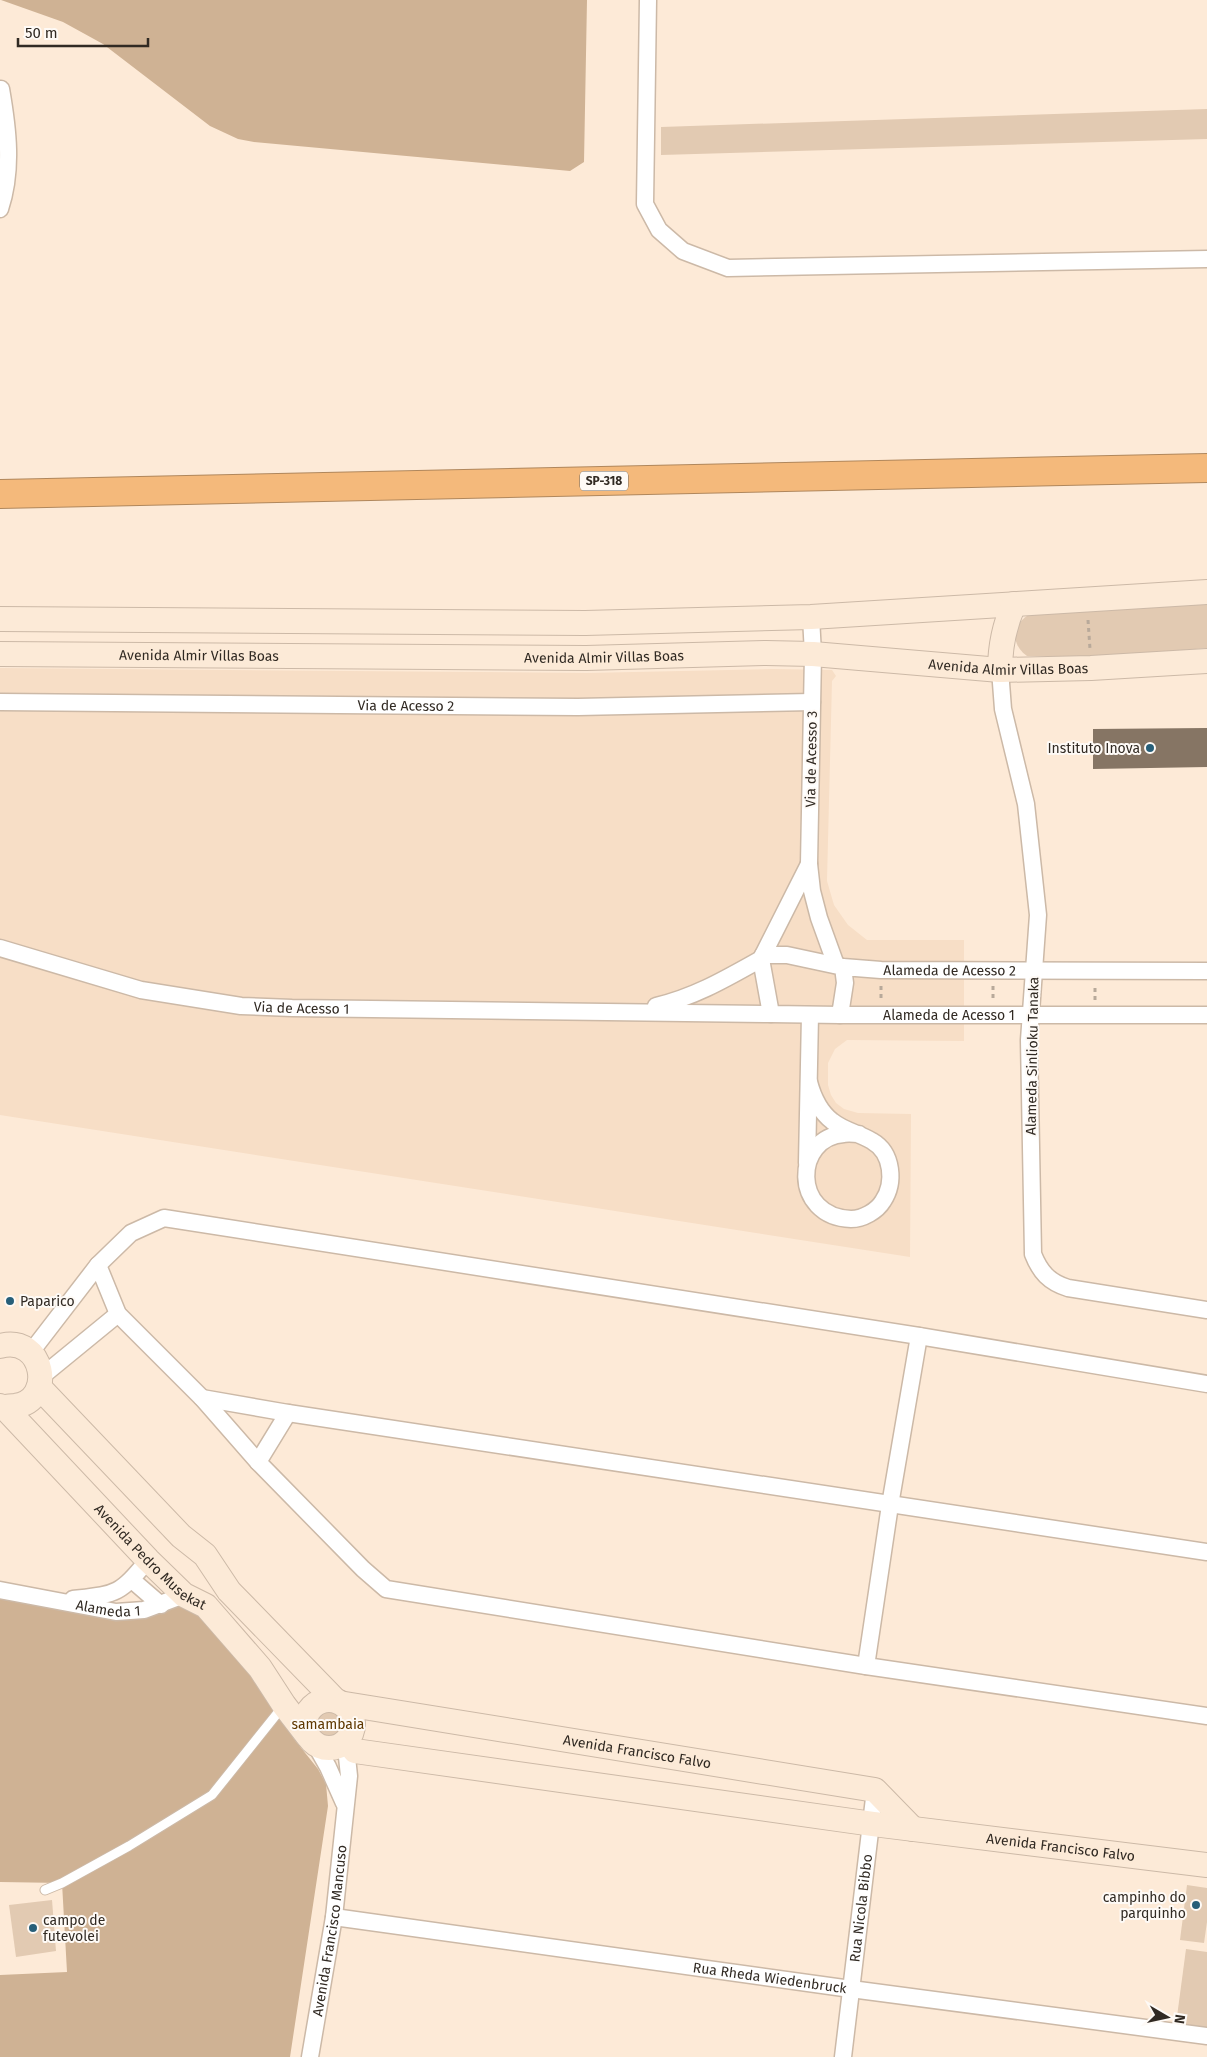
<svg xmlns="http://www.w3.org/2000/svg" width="1207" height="2057" font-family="'Fira Sans',sans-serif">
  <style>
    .built { fill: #f7dec6 }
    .green { fill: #e2cab2 }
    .forest { fill: #cfb294 }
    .building { fill: #867564 }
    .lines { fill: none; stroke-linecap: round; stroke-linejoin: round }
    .lane-casing { stroke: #ccb9a7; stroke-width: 11 }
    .street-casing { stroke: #ccb9a7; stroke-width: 19 }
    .secondary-casing { stroke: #ccb9a7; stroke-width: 26 }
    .highway-casing { stroke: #b0875c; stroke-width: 30 }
    .path { stroke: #b8a99a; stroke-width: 3; stroke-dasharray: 4 4; stroke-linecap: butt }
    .lane { stroke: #fff; stroke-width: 9 }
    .street { stroke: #fff; stroke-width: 16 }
    .secondary { stroke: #fcead7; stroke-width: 24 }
    .highway { stroke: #f4b97b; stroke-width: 28 }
    .poi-dot { fill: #275f79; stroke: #fefaf6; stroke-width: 2 }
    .labels { text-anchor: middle; stroke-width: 4; stroke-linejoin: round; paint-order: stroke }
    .shield { fill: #fefaf6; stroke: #6e6862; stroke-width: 1 }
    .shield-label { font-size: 12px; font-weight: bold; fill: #312a23 }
    .street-label { font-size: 14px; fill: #312a23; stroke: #fefaf6 }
    .poi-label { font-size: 14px; fill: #312a23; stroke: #fefaf6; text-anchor: end }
    .park-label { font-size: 14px; fill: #5f3801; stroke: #fefaf6 }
  </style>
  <rect width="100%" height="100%" fill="#fdead7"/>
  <path class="built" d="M 0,668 L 587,673 L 773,669 L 832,670 L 836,676 L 832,681 L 827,881 L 834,905 L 848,925 L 867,940 L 964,940 L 964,1041 L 847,1040 L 835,1049 L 828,1063 L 828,1085 L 831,1095 L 836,1103 L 844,1109 L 858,1113 L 911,1114 L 910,1257 L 0,1115 Z"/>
  <g class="green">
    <path d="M 1207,109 L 1207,139 L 661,155 L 661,127 Z"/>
    <path d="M 1207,601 L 1207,648 L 1105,657 L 1027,656 C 1010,644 1012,624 1030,614 Z"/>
    <circle cx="328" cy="1724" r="18"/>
    <path d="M 1187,1885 L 1207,1888 L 1207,1922 L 1204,1943 L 1180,1940 Z"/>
    <path d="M 52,1900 L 56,1951 L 16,1957 L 9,1905 Z"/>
    <path d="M 1186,1949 L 1207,1952 L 1207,2028 L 1176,2024 Z"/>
  </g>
  <g class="forest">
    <path d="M 1,0 L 587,0 L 584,162 L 570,171 L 254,142 L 238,139 L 210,126 L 103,44 L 63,22 Z"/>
    <path d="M 0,1599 L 107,1615 L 183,1600 L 197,1608 L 248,1669 L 294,1739 L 318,1769 L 326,1784 L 328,1806 L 290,2057 L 0,2057 L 0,1975 L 67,1972 L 62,1883 L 0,1882 Z"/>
  </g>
  <path class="building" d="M 1207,728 L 1207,767 L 1093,769 L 1093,729 Z"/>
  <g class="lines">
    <defs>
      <path id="lane" d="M 45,1890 L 62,1883 L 129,1846 L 212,1795 L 284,1705"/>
      <g id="street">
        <path d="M 648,0 L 645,204 L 659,230 L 683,251 L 728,268 L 1207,259"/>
        <path d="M 0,209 C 13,170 8,129 1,89"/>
        <path d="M 811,617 L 813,654 L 809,864 L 812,891 L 819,918 L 836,965"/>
        <path d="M 1000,670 L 1003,709 L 1026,804 L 1038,915 L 1029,1040 L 1033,1254 C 1040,1272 1049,1282 1068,1288 L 1207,1310"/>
        <path id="s1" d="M 0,702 L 578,707 L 812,702"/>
        <path id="s2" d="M 0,948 L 141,990 L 241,1006 L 292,1008 L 771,1014"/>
        <path d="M 763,955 L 809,864"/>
        <path id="s3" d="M 843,967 L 845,983 L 840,1015 L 771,1014 L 761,959 L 763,955 L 787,955 L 843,967 L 881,970 L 1207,971"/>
        <path d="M 656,1006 C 695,997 727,978 761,959"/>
        <path id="s4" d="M 840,1015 L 1207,1015"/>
        <path d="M 809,1082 C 813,1097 819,1111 832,1121 C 844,1131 859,1133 872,1141 C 893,1153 895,1183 883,1201 C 877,1211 863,1219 851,1219 C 791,1217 794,1137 844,1134 C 849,1133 854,1134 859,1134"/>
        <path d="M 807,1163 L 810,1015"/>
        <path d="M 98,1265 L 118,1314 L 202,1398 L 258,1462 L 363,1569 L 386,1589 L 866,1666 L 1207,1716"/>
        <path d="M 31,1352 L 98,1265 L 131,1233 L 164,1218 L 919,1336 L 1207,1384"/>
        <path d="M 41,1377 L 118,1314"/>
        <path d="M 202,1398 L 288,1413 L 1207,1552"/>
        <path d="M 258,1462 L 288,1413"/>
        <path d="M 132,1580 L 161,1605"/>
        <path id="s5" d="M 0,1590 L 116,1612 L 144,1610 L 184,1595"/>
        <path d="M 73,1599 C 117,1594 119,1595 148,1560"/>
        <path d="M 866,1666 L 890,1505 L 919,1336"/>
        <path d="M 315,1744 L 328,1767 L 344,1803"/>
        <path id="s6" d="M 334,1917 L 851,1989 L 1207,2036"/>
        <path id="s7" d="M 310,2057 L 334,1917 L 349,1776 L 347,1757 L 341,1745"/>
        <path id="s8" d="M 843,2057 L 875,1790"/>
      </g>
      <g id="secondary">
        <path d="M 0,619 L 585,623 L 811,617 L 1207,592"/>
        <path id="s9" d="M 0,654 L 586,658 L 766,653 L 813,654 L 1000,670 L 1091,668 L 1207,661"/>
        <path d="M 1000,670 C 1000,646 1004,626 1014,604"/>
        <path d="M 0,1346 C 44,1334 56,1401 15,1406 C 10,1406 5,1408 0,1406"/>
        <path d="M 39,1387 L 181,1536 L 205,1555 L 229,1591 L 334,1699"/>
        <path id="s10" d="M 4,1407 L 148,1560 L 184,1595 L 206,1606 L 260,1668 L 284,1705 L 307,1735"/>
        <circle cx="329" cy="1724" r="24"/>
        <path id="s11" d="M 345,1704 L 875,1790 L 913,1829"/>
        <path id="s12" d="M 347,1741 L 355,1751 L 873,1824 L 1207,1865"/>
      </g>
      <path id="highway" d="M 0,494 L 1207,468"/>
    </defs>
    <use href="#lane" class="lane-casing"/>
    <use href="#street" class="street-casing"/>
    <use href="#secondary" class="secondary-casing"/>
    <use href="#highway" class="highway-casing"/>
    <g class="path">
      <path d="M 1088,620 L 1090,649"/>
      <path d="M 881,986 L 881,1000"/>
      <path d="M 993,986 L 993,1000"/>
      <path d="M 1095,1000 L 1095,986"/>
    </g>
    <use href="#lane" class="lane"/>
    <use href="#street" class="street"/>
    <use href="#secondary" class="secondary"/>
    <use href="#highway" class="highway"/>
  </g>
  <g class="poi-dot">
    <circle cx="1150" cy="748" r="5"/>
    <circle cx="10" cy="1301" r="5"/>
    <circle cx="1196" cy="1905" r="5"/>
    <circle cx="33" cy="1928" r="5"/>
  </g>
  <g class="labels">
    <rect class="shield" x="580" y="471.5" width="48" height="19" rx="4"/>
    <g class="shield-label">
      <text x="604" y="485">SP-318</text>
    </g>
    <g class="street-label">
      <text dy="5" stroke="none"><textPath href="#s9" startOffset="199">Avenida Almir Villas Boas</textPath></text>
      <text dy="5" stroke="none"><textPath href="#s9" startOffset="604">Avenida Almir Villas Boas</textPath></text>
      <text dy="5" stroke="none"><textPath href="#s9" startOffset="1009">Avenida Almir Villas Boas</textPath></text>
      <text dy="5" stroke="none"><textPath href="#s1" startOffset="406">Via de Acesso 2</textPath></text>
      <text transform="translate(811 759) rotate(-89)" y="5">Via de Acesso 3</text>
      <text dy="5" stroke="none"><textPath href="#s3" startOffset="366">Alameda de Acesso 2</textPath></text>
      <text dy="5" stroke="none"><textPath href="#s2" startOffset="309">Via de Acesso 1</textPath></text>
      <text dy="5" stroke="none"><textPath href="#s4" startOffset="109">Alameda de Acesso 1</textPath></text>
      <text transform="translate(1032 1056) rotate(-89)" y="5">Alameda Sinlioku Tanaka</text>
      <text dy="5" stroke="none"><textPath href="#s10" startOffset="210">Avenida Pedro Musekat</textPath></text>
      <text dy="5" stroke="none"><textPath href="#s5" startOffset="110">Alameda 1</textPath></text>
      <text dy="5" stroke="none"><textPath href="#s11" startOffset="296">Avenida Francisco Falvo</textPath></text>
      <text dy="5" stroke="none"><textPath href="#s12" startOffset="725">Avenida Francisco Falvo</textPath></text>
      <text dy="5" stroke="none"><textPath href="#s8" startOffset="150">Rua Nicola Bibbo</textPath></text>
      <text dy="5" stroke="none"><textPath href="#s7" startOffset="128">Avenida Francisco Mancuso</textPath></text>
      <text dy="5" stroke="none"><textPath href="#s6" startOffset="440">Rua Rheda Wiedenbruck</textPath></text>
    </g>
    <g class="poi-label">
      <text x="1140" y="753">Instituto Inova</text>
      <text x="20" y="1306" text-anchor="start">Paparico</text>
      <text x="1186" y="1902">campinho do<tspan x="1186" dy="16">parquinho</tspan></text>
      <text x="43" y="1925" text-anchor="start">campo de<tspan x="43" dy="16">futevolei</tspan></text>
    </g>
    <g class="park-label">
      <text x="328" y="1729">samambaia</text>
    </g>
  </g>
  <g transform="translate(1167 2017) rotate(99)" stroke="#fefaf6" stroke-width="4" paint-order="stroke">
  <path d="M0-4L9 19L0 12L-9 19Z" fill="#312a23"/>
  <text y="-8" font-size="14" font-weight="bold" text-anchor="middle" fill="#312a23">N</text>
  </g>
  <path d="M18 38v8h130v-8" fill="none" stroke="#312a23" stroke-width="2.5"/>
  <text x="25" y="38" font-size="15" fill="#312a23" stroke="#fefaf6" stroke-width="4" paint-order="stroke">50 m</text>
</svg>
